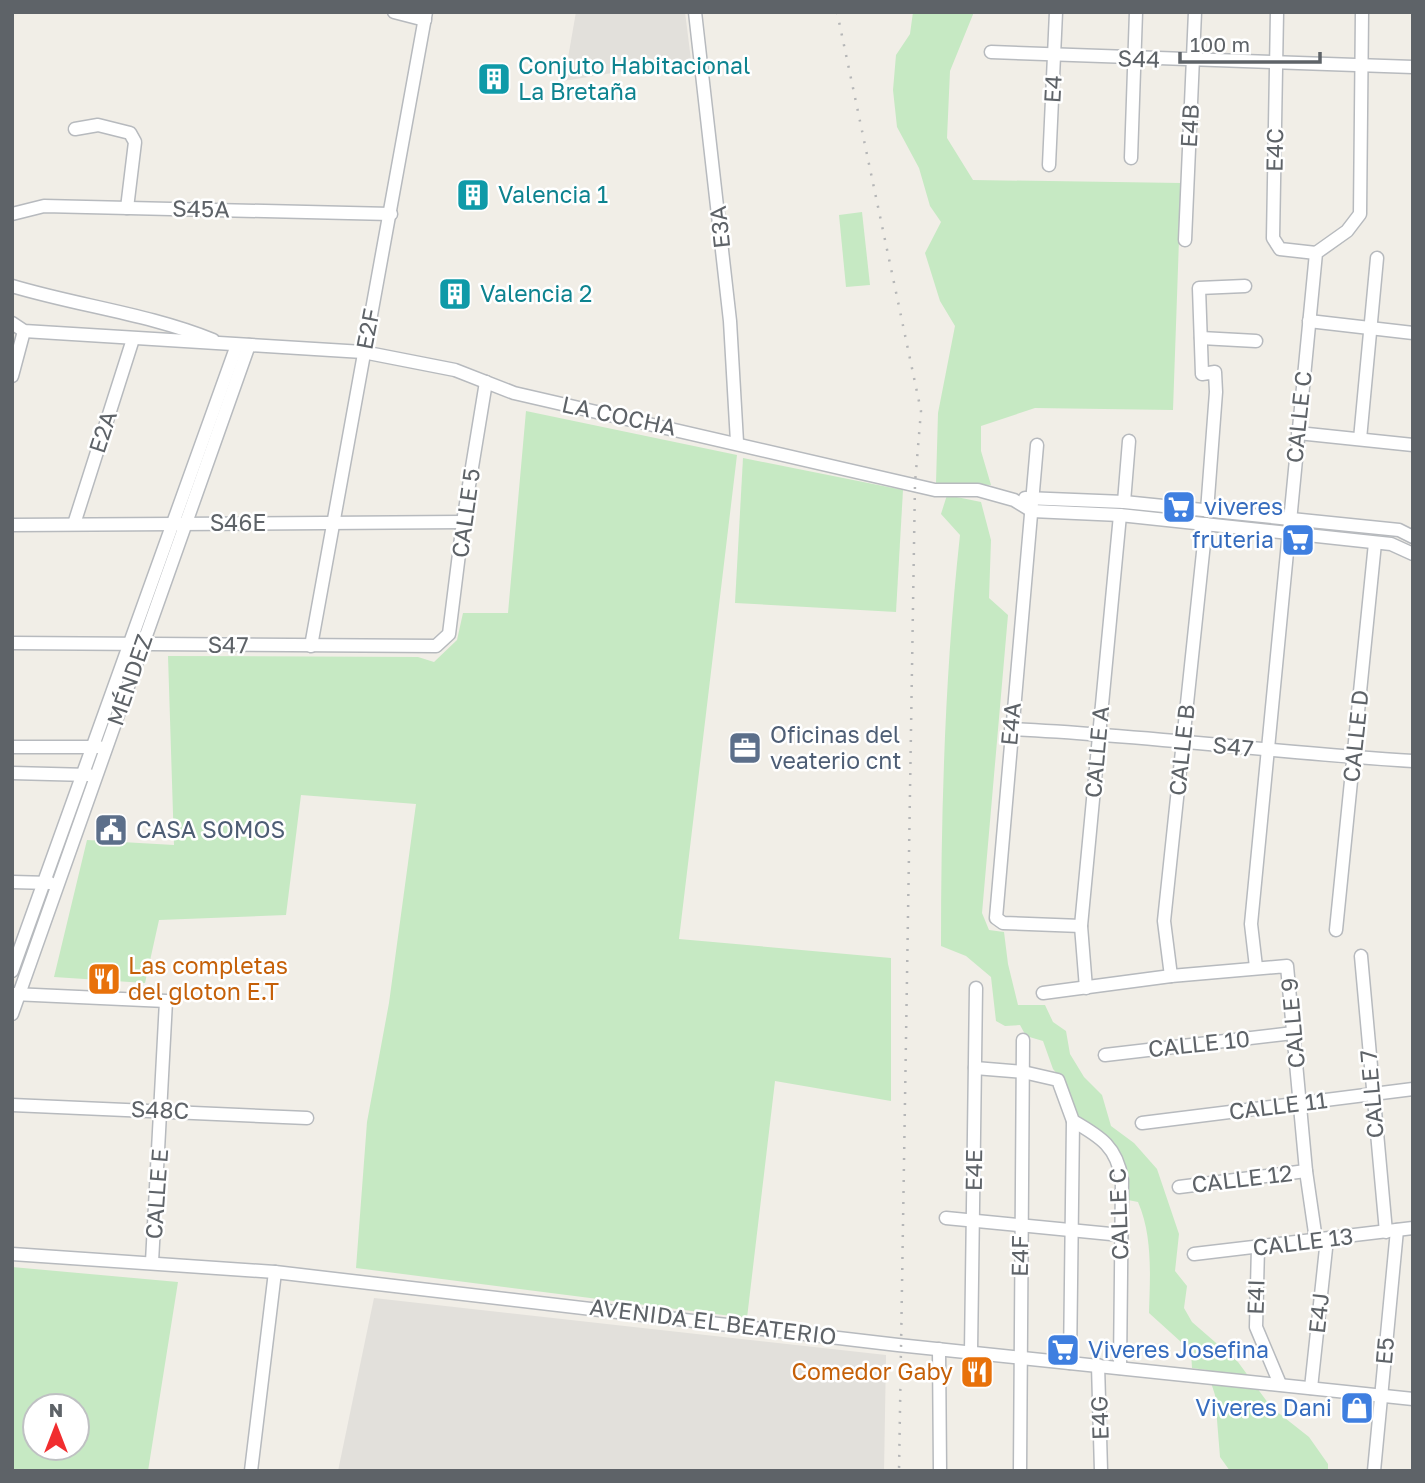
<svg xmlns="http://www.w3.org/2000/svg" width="1425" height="1483" font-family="'Golos Text',sans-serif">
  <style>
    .industrial { fill: #e2e0db }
    .green { fill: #c6e9c3; fill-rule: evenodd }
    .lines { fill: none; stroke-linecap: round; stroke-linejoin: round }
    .minor-casing { stroke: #b7babe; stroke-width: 15 }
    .minor { stroke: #fff; stroke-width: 12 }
    .rail { stroke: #b5b6b7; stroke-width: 2.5; stroke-dasharray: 2 9; stroke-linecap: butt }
    .labels { text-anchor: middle; stroke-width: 5; stroke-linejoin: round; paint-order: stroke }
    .street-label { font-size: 23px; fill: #5e6368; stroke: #fff }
    .culture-label { font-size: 23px; fill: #0d838f; stroke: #fff; text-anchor: start }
    .shop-label { font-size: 23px; fill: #366cbe; stroke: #fff; text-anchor: start }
    .service-label { font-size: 23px; fill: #4e5e75; stroke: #fff; text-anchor: start }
    .food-label { font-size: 23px; fill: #c56008; stroke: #fff; text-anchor: start }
  </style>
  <rect width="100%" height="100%" fill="#f1eee7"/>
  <g class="industrial">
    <path d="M 576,12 L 685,12 L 691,60 L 564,81 Z"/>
    <path d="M 374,1298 L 886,1355 L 884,1471 L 338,1471 Z"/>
  </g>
  <g class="green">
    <path d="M 913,12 L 974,12 L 950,71 L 947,138 L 973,180 L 1181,183 L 1173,410 L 1035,408 L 981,426 L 981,451 L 991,485 L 936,483 L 938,413 L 955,326 L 940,301 L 925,253 L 941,222 L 930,206 L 919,168 L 897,127 L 893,90 L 896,55 L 910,34 Z"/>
    <path d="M 862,212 L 870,285 L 846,287 L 839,215 Z"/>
    <path d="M 526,411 L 737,455 L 679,939 L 891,958 L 891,1101 L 775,1081 L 747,1318 L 356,1268 L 367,1122 L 389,1003 L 416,804 L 301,795 L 286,915 L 159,920 L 145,983 L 54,977 L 87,840 L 174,845 L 168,656 L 418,657 L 434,662 L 457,640 L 463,613 L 508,613 Z"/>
    <path d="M 743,458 L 903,490 L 896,612 L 735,603 Z"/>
    <path d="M 947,495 L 981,502 L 991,540 L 989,598 L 1008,615 L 982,913 L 989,930 L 1004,932 L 1008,964 L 1018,1005 L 1045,1005 L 1053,1022 L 1066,1031 L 1070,1054 L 1084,1077 L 1102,1095 L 1111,1126 L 1134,1143 L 1157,1169 L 1179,1234 L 1175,1271 L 1187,1286 L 1184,1308 L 1192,1322 L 1238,1362 L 1271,1407 L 1309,1437 L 1328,1464 L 1328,1471 L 1230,1471 L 1220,1457 L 1215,1395 L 1207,1370 L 1192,1368 L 1191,1351 L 1149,1313 C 1150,1277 1153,1236 1138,1202 L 1128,1200 L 1123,1159 L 1106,1135 L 1075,1116 L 1064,1082 L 1053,1069 L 1043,1041 L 1026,1036 L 1020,1025 L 1005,1026 L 996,1021 L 991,977 L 966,956 L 941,946 C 941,809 945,671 960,535 L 941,514 Z"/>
    <path d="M 12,1267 L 178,1282 L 148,1471 L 12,1471 ZM 35,1406 L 77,1406 L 77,1448 L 35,1448 Z"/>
  </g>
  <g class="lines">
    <defs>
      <g id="minor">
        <path d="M 394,12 L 425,20"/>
        <path d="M 695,12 L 730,321 L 737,442"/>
        <path d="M 1277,12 L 1273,238 L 1280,249 L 1316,253"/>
        <path d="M 991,52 L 1413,67"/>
        <path d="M 75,129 L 98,125 L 130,133 L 135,142 L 127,208"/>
        <path d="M 1131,158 L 1136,12"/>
        <path d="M 1049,165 L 1056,12"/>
        <path d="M 12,214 L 44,206 L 391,214"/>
        <path d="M 1185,240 L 1195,12"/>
        <path d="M 12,286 C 79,306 149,314 213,340"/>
        <path d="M 1309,321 L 1413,333"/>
        <path d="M 12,323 L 24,331 L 363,352 L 455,370 L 514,393 L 935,490 L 978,490 L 1014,500 L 1032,511 L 1120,515 L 1391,544 L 1413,554"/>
        <path d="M 1201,338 L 1256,341"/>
        <path d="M 12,376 L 24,331"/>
        <path d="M 1298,433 L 1413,445"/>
        <path d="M 1360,439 L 1377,258"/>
        <path d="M 1037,445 L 996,918 L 1003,923 L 1081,926"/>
        <path d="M 1025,498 L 1124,502 L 1399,530 L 1413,537"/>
        <path d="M 1124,502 L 1129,441"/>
        <path d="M 1207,511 L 1216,392 L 1215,372 L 1202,374 L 1199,288 L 1245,286"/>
        <path d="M 74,524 L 133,339"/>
        <path d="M 12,525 L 463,522"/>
        <path d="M 12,643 L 436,646 L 449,634 L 463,522 L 486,382"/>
        <path d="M 311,646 L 426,12"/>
        <path d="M 1011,729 C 1145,735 1278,753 1413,761"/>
        <path d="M 12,747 L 99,747"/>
        <path d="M 12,773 L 89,775"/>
        <path d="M 12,882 L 50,883"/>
        <path d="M 1336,930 L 1375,543"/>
        <path d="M 1361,956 L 1386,1232"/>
        <path d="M 1256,967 L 1251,924 L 1316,253 L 1347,231 L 1360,214 L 1362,12"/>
        <path d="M 12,971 L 237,345"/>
        <path d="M 1171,976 L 1164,921 L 1206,524"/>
        <path d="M 1086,988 L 1081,926 L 1120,515"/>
        <path d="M 1043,993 L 1171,976 L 1287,966 L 1306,1171 L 1316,1240"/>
        <path d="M 13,994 L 166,1001 L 152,1262"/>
        <path d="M 12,1014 L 249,345"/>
        <path d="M 1105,1055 L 1293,1033"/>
        <path d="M 975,1068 L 1023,1072 L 1058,1080 L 1073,1121 C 1101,1137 1117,1147 1122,1180 L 1120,1368"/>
        <path d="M 12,1105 L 307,1118"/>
        <path d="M 1142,1123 L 1413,1089"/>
        <path d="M 1179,1187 L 1306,1171"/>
        <path d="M 946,1218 L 1121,1235"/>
        <path d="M 1258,1247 L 1256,1327 L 1280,1384"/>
        <path d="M 12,1254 L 275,1272 L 898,1345 L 1413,1399"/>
        <path d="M 1194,1254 L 1413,1228"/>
        <path d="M 939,1349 L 940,1471"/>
        <path d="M 971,1352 L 976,988"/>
        <path d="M 1070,1363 L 1073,1121"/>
        <path d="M 1098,1365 L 1101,1471"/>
        <path d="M 1311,1388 L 1327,1239"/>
        <path d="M 251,1471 L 275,1272"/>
        <path d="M 1020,1471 L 1023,1040"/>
        <path d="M 1374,1471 L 1397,1230"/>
      </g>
    </defs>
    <use href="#minor" class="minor-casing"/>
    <use href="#minor" class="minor"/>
    <path class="rail" d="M 837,12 L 921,411 L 915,483 L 899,1471"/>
  </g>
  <defs>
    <symbol id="building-square" viewBox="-11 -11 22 22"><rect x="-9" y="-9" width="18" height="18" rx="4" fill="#0f9aa8" stroke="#fff"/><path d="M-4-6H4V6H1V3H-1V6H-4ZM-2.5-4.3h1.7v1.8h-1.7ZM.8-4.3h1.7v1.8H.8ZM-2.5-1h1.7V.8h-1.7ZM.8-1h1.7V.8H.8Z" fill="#fff"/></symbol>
    <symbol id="supermarket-square" viewBox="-11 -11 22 22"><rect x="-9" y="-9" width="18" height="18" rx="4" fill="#3f7fe0" stroke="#fff"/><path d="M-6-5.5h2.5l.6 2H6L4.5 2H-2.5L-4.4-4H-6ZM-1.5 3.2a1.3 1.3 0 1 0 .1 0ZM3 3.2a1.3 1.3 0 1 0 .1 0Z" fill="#fff"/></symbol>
    <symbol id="office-square" viewBox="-11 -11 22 22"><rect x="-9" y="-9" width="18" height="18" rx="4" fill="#5c6f8a" stroke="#fff"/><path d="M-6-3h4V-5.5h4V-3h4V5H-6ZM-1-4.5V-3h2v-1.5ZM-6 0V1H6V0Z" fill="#fff"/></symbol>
    <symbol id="civic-square" viewBox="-11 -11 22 22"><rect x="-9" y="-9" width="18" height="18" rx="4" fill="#5c6f8a" stroke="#fff"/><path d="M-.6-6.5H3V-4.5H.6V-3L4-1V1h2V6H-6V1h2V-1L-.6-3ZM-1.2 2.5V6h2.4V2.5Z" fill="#fff"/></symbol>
    <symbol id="restaurant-square" viewBox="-11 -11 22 22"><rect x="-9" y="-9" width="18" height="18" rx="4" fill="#e8710a" stroke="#fff"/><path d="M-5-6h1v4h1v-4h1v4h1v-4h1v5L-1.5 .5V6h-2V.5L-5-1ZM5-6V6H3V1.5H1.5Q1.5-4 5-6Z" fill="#fff"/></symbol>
    <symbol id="shop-square" viewBox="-11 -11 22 22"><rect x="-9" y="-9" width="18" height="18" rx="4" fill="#3f7fe0" stroke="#fff"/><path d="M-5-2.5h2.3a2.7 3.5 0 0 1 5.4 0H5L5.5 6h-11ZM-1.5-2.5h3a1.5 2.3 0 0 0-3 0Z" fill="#fff"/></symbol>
  </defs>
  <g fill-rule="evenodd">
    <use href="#building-square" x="475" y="60" width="38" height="38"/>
    <use href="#building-square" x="454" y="176" width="38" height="38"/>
    <use href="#building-square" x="436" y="275" width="38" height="38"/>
    <use href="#supermarket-square" x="1160" y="488" width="38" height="38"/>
    <use href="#supermarket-square" x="1279" y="521" width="38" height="38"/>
    <use href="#office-square" x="726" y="729" width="38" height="38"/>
    <use href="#civic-square" x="92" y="811" width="38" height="38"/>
    <use href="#restaurant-square" x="85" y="960" width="38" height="38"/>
    <use href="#supermarket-square" x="1044" y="1331" width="38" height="38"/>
    <use href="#restaurant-square" x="958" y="1353" width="38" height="38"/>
    <use href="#shop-square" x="1338" y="1389" width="38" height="38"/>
  </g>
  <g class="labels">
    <g class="street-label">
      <text transform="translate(1139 59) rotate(2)" y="8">S44</text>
      <text transform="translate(1053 89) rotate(-87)" y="8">E4</text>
      <text transform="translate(1190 126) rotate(-87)" y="8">E4B</text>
      <text transform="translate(1275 150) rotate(-89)" y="8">E4C</text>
      <text transform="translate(201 209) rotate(1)" y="8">S45A</text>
      <text transform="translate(720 227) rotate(-96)" y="8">E3A</text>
      <text transform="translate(368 329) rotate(-79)" y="8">E2F</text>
      <text transform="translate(619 416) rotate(12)" y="8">LA COCHA</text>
      <text transform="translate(1299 417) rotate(-84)" y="8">CALLE C</text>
      <text transform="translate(103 432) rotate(-72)" y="8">E2A</text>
      <text transform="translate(466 513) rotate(-82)" y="8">CALLE 5</text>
      <text x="238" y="531">S46E</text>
      <text transform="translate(228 645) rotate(1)" y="8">S47</text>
      <text transform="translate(130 680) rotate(-71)" y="8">MÉNDEZ</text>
      <text transform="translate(1011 724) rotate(-85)" y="8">E4A</text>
      <text transform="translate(1356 736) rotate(-84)" y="8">CALLE D</text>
      <text transform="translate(1233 747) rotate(6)" y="8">S47</text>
      <text transform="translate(1182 750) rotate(-84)" y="8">CALLE B</text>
      <text transform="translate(1097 752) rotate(-85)" y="8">CALLE A</text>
      <text transform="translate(1293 1023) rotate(-95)" y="8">CALLE 9</text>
      <text transform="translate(1199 1044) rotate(-6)" y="8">CALLE 10</text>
      <text transform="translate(1372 1094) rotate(-95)" y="8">CALLE 7</text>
      <text transform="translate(1278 1106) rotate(-7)" y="8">CALLE 11</text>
      <text transform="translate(160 1110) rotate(2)" y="8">S48C</text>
      <text transform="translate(974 1170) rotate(-89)" y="8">E4E</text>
      <text transform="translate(1242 1179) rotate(-7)" y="8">CALLE 12</text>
      <text transform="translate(157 1194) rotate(-86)" y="8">CALLE E</text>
      <text transform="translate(1119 1214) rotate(-92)" y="8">CALLE C</text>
      <text transform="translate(1303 1242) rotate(-7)" y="8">CALLE 13</text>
      <text transform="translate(1020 1256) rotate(-89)" y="8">E4F</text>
      <text transform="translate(1256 1297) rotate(-88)" y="8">E4I</text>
      <text transform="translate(1319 1313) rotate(-84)" y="8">E4J</text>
      <text transform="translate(713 1322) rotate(7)" y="8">AVENIDA EL BEATERIO</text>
      <text transform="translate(1385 1351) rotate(-85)" y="8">E5</text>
      <text transform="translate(1100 1418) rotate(-92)" y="8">E4G</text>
    </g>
    <g class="culture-label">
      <text x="518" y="74">Conjuto Habitacional<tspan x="518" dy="26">La Bretaña</tspan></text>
      <text x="498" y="203">Valencia 1</text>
      <text x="480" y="302">Valencia 2</text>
    </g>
    <g class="shop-label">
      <text x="1204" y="515">viveres</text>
      <text x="1274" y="548" text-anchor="end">fruteria</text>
      <text x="1088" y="1358">Viveres Josefina</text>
      <text x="1332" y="1416" text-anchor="end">Viveres Dani</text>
    </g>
    <g class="service-label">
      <text x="770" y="743">Oficinas del<tspan x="770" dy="26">veaterio cnt</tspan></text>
      <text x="136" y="838">CASA SOMOS</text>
    </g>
    <g class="food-label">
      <text x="128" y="974">Las completas<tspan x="128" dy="26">del gloton E.T</tspan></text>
      <text x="953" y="1380" text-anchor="end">Comedor Gaby</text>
    </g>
  </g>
  <rect width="1425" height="1483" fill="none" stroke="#5e6368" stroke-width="28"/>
  <g transform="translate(56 1427)"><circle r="33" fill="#ffffff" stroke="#bfc1c3" stroke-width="2"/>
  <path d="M0-5L12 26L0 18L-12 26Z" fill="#f12d2f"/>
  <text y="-10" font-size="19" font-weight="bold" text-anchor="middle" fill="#5e6368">N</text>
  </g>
  <path d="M1180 52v10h140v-10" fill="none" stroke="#5e6368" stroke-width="3.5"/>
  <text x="1190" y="52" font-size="21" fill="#5e6368" stroke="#ffffff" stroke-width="5" paint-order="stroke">100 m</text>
</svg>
